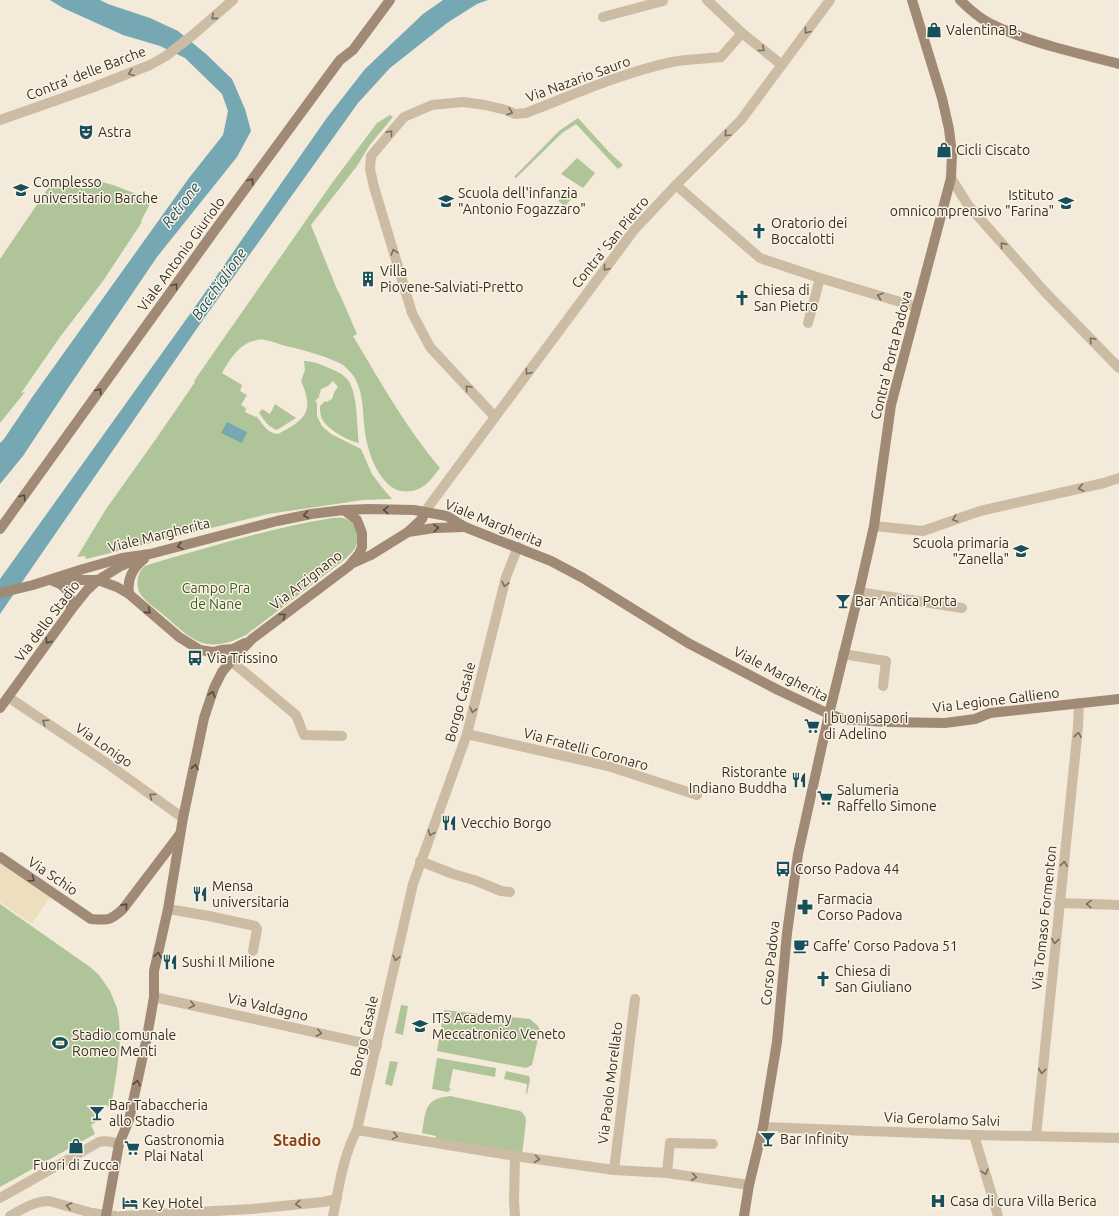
<svg xmlns="http://www.w3.org/2000/svg" width="1119" height="1216" font-family="Ubuntu,sans-serif">
  <style>
    .green { fill: #afc498 }
    .plaza { fill: #eddfbe }
    .water { fill: #75a8b3 }
    .lines { fill: none; stroke-linecap: round; stroke-linejoin: round }
    .street { stroke: #cdbca4; stroke-width: 10 }
    .secondary { stroke: #a08a75; stroke-width: 10 }
    .oneway { stroke: #7a6e5f }
    .oneway2 { stroke: #564a3e }
    .labels { text-anchor: middle; stroke-width: 3; stroke-linejoin: round; paint-order: stroke }
    .poi-label { font-size: 14px; fill: #372e26; stroke: #fbf4e5; text-anchor: start }
    .street-label { font-size: 14px; fill: #372e26; stroke: #fbf4e5 }
    .park-label { font-size: 14px; fill: #405828; stroke: #fbf4e5 }
    .water-label { font-size: 15px; font-style: italic; fill: #184f5c; stroke: #fbf4e5 }
    .quarter-label { font-size: 16px; font-weight: bold; fill: #8d4318; stroke: #fbf4e5 }
  </style>
  <rect width="100%" height="100%" fill="#f4ead9"/>
  <g class="green">
    <path d="M 390,115 L 393,117 L 369,146 L 357,166 L 311,225 L 336,287 L 341,297 L 357,334 L 353,336 C 380,381 406,428 440,468 C 429,482 421,494 401,491 C 381,487 369,456 366,438 C 362,418 365,397 355,378 C 352,373 347,369 343,365 C 328,356 299,349 282,345 C 277,343 271,341 265,340 C 261,339 256,340 253,341 C 237,346 230,360 222,373 L 242,385 L 240,391 L 247,395 L 241,405 L 246,408 L 245,412 L 256,417 L 256,416 C 262,423 268,434 278,434 C 305,420 315,412 301,381 L 305,370 L 304,361 C 313,361 323,365 331,369 C 336,371 341,373 345,377 C 359,389 356,426 359,443 C 348,441 327,429 322,419 C 320,415 320,410 320,406 L 325,401 L 326,402 L 332,399 L 334,393 L 334,392 L 338,387 L 333,381 L 328,386 L 321,389 L 319,396 L 320,396 L 315,401 L 317,403 L 317,416 L 322,426 L 331,434 L 361,449 L 372,474 L 381,486 L 392,499 L 363,500 L 268,514 L 86,559 L 85,556 L 77,557 L 106,509 L 158,436 L 195,382 L 194,381 L 332,183 L 377,123 Z"/>
    <path d="M 578,118 L 609,152 L 623,165 L 618,169 L 576,124 L 562,133 L 516,178 L 514,177 L 559,131 Z"/>
    <path d="M 577,158 L 595,173 L 583,188 L 561,174 Z"/>
    <path d="M 83,179 L 102,182 L 113,185 L 152,200 L 141,221 L 142,222 L 103,281 L 60,337 L 21,393 L 25,392 L 0,423 L 0,259 L 53,181 L 58,182 Z"/>
    <path d="M 567,190 L 574,196 L 565,206 L 558,201 Z"/>
    <path d="M 275,404 L 296,418 L 280,428 L 276,430 L 268,425 L 259,413 L 262,409 L 270,414 Z"/>
    <path d="M 332,518 C 337,518 344,517 348,520 C 358,525 360,538 355,548 C 353,552 348,556 344,560 L 246,635 C 234,641 221,646 207,644 C 191,641 179,628 166,617 C 158,610 147,603 141,595 C 135,587 137,572 145,566 C 148,565 151,564 154,563 C 213,546 271,528 332,518 Z"/>
    <path d="M 0,904 L 90,967 L 99,975 L 110,991 L 117,1008 L 119,1019 L 120,1040 L 117,1070 L 111,1107 L 104,1106 L 103,1111 L 98,1114 L 101,1119 L 91,1125 L 95,1134 L 0,1187 Z"/>
    <path d="M 401,1005 L 408,1006 L 403,1035 L 395,1033 Z"/>
    <path d="M 444,1010 L 530,1019 L 538,1026 L 540,1030 L 532,1065 L 526,1068 L 437,1051 Z"/>
    <path d="M 437,1058 L 496,1068 L 495,1077 L 453,1069 L 449,1088 L 451,1089 L 448,1092 L 432,1089 Z"/>
    <path d="M 390,1061 L 398,1062 L 392,1086 L 385,1084 Z"/>
    <path d="M 506,1071 L 529,1076 L 530,1080 L 527,1094 L 526,1093 L 527,1084 L 504,1079 Z"/>
    <path d="M 450,1096 L 520,1111 C 523,1113 526,1116 526,1121 L 522,1155 L 435,1142 L 436,1136 L 422,1133 C 426,1110 424,1099 450,1096 Z"/>
  </g>
  <path class="plaza" d="M 0,862 L 50,897 L 32,924 L 0,902 Z"/>
  <g class="water">
    <path d="M 50,0 L 100,0 L 108,4 L 150,18 L 178,31 L 206,54 L 232,79 L 245,109 L 251,131 L 237,157 L 157,257 L 66,391 L 23,456 L 0,484 L 0,443 L 4,439 L 33,396 L 189,178 L 223,135 L 228,111 L 222,94 L 185,58 L 160,46 L 123,35 L 63,8 Z"/>
    <path d="M 443,0 L 488,0 L 477,4 L 447,23 L 390,68 L 358,103 L 200,324 L 0,614 L 0,579 L 190,314 L 326,119 L 365,69 L 423,14 Z"/>
    <path d="M 227,422 L 247,432 L 242,443 L 221,433 Z"/>
  </g>
  <g class="lines">
    <g class="street">
      <path d="M 707,0 L 742,33 L 782,65"/>
      <path d="M 603,17 L 663,1"/>
      <path d="M 0,120 L 94,87 L 150,65 L 166,56 L 194,34 L 233,0"/>
      <path d="M 951,178 L 968,205 L 1045,292 L 1119,368"/>
      <path d="M 676,185 L 760,258 L 820,278 L 808,323"/>
      <path d="M 820,278 L 917,307"/>
      <path d="M 495,417 L 430,347 L 412,313 L 374,187 L 370,169 L 371,156 L 404,117 L 432,105 L 463,102 L 485,105 L 506,110 L 515,114 L 526,113 C 573,95 621,73 672,62 C 688,59 704,59 721,57 L 742,33"/>
      <path d="M 425,512 L 429,506 L 634,230 L 676,185 L 741,120 L 830,0"/>
      <path d="M 874,526 L 923,531 L 980,511 L 1104,483 L 1119,478"/>
      <path d="M 859,592 L 962,608"/>
      <path d="M 843,654 L 886,661 L 883,686"/>
      <path d="M 231,661 L 296,715 L 304,735 L 342,736"/>
      <path d="M 8,697 L 105,762 L 183,818"/>
      <path d="M 467,734 L 608,766 L 697,795"/>
      <path d="M 420,861 L 453,874 L 474,880 L 501,891 L 510,892"/>
      <path d="M 1059,903 L 1119,905"/>
      <path d="M 168,909 L 209,916 L 255,926 L 257,929 L 253,951"/>
      <path d="M 154,997 L 377,1046"/>
      <path d="M 763,1127 L 974,1135 L 1119,1138"/>
      <path d="M 357,1130 L 515,1156 L 614,1170 L 667,1173 L 749,1185"/>
      <path d="M 974,1135 L 998,1216"/>
      <path d="M 1036,1136 L 1078,727 L 1079,703"/>
      <path d="M 515,1156 L 514,1201 L 515,1216"/>
      <path d="M 614,1170 L 635,999"/>
      <path d="M 667,1173 L 670,1143 L 713,1144"/>
      <path d="M 0,1198 L 99,1142 C 106,1140 112,1142 119,1144"/>
      <path d="M 10,1216 C 22,1209 35,1201 49,1201 L 92,1213 L 115,1216"/>
      <path d="M 121,1216 L 252,1209 L 323,1202 L 337,1199"/>
      <path d="M 333,1216 C 339,1187 343,1156 357,1130 L 413,884 L 467,734 L 506,577 L 518,547"/>
    </g>
    <g class="secondary">
      <path d="M 960,0 C 968,8 978,17 989,23 C 1029,43 1075,52 1119,64"/>
      <path d="M 0,529 L 215,230 L 334,68 L 340,60 L 353,50 L 390,0"/>
      <path d="M 408,532 L 434,528 L 465,527"/>
      <path d="M 353,563 L 371,555 L 408,532 L 422,519 L 425,512"/>
      <path d="M 61,580 L 98,580 L 117,587 L 129,594 L 179,637 L 200,650 L 213,652 L 221,650 L 233,649 L 245,643"/>
      <path d="M 53,581 C 68,586 71,594 71,610"/>
      <path d="M 0,593 L 33,585 L 83,569 L 122,558 L 150,554 L 277,521 L 311,514 L 344,510 L 369,509 L 414,510 L 447,516 L 465,527 L 551,561 L 583,578 L 688,643 L 778,690 L 829,714 L 843,719 L 886,722 L 945,723 L 975,719 L 990,713 L 1119,699"/>
      <path d="M 129,594 C 127,579 132,569 144,559"/>
      <path d="M 0,708 L 71,610 L 87,590 L 98,580 L 119,567 L 137,559"/>
      <path d="M 0,857 L 91,919 C 108,920 110,921 123,909 L 180,834"/>
      <path d="M 106,1216 L 119,1144 L 129,1120 L 147,1037 L 154,997 L 154,971 L 168,909 L 183,818 L 204,718 L 214,688 L 222,672 L 231,661 L 252,639 L 349,566 L 359,554 L 362,547 L 362,533 L 357,520 L 344,510"/>
      <path d="M 744,1216 L 749,1185 L 763,1127 L 777,1042 L 787,933 L 798,854 L 829,714 L 859,592 L 874,526 L 891,405 L 951,178 L 952,154 L 949,129 L 942,98 L 912,0"/>
    </g>
  </g>
  <defs><path id="oneway-chevron" d="M-2-3.5L2.5 0L-2 3.5" fill="none" stroke-width="1.6" stroke-linecap="round" stroke-linejoin="round"/></defs>
  <g class="oneway">
    <use href="#oneway-chevron" transform="translate(214 17) rotate(139)"/>
    <use href="#oneway-chevron" transform="translate(807 31) rotate(127)"/>
    <use href="#oneway-chevron" transform="translate(762 49) rotate(39)"/>
    <use href="#oneway-chevron" transform="translate(131 73) rotate(159)"/>
    <use href="#oneway-chevron" transform="translate(510 112) rotate(19)"/>
    <use href="#oneway-chevron" transform="translate(390 133) rotate(-49)"/>
    <use href="#oneway-chevron" transform="translate(727 134) rotate(135)"/>
    <use href="#oneway-chevron" transform="translate(1003 245) rotate(-131)"/>
    <use href="#oneway-chevron" transform="translate(394 252) rotate(-107)"/>
    <use href="#oneway-chevron" transform="translate(606 268) rotate(128)"/>
    <use href="#oneway-chevron" transform="translate(880 296) rotate(-163)"/>
    <use href="#oneway-chevron" transform="translate(1092 340) rotate(-134)"/>
    <use href="#oneway-chevron" transform="translate(528 372) rotate(126)"/>
    <use href="#oneway-chevron" transform="translate(468 388) rotate(-133)"/>
    <use href="#oneway-chevron" transform="translate(1081 488) rotate(168)"/>
    <use href="#oneway-chevron" transform="translate(955 519) rotate(161)"/>
    <use href="#oneway-chevron" transform="translate(505 584) rotate(104)"/>
    <use href="#oneway-chevron" transform="translate(473 710) rotate(104)"/>
    <use href="#oneway-chevron" transform="translate(45 722) rotate(-146)"/>
    <use href="#oneway-chevron" transform="translate(1078 735) rotate(-84)"/>
    <use href="#oneway-chevron" transform="translate(152 796) rotate(-144)"/>
    <use href="#oneway-chevron" transform="translate(431 833) rotate(110)"/>
    <use href="#oneway-chevron" transform="translate(1064 864) rotate(-84)"/>
    <use href="#oneway-chevron" transform="translate(1089 904) rotate(-178)"/>
    <use href="#oneway-chevron" transform="translate(1055 941) rotate(96)"/>
    <use href="#oneway-chevron" transform="translate(396 958) rotate(103)"/>
    <use href="#oneway-chevron" transform="translate(192 1005) rotate(13)"/>
    <use href="#oneway-chevron" transform="translate(319 1033) rotate(13)"/>
    <use href="#oneway-chevron" transform="translate(1042 1071) rotate(96)"/>
    <use href="#oneway-chevron" transform="translate(395 1136) rotate(10)"/>
    <use href="#oneway-chevron" transform="translate(537 1159) rotate(8)"/>
    <use href="#oneway-chevron" transform="translate(985 1172) rotate(74)"/>
    <use href="#oneway-chevron" transform="translate(694 1177) rotate(8)"/>
    <use href="#oneway-chevron" transform="translate(298 1204) rotate(174)"/>
    <use href="#oneway-chevron" transform="translate(69 1206) rotate(-166)"/>
  </g>
  <g class="oneway2">
    <use href="#oneway-chevron" transform="translate(251 181) rotate(-54)"/>
    <use href="#oneway-chevron" transform="translate(175 286) rotate(-54)"/>
    <use href="#oneway-chevron" transform="translate(99 391) rotate(-54)"/>
    <use href="#oneway-chevron" transform="translate(23 497) rotate(-54)"/>
    <use href="#oneway-chevron" transform="translate(386 510) rotate(-179)"/>
    <use href="#oneway-chevron" transform="translate(306 515) rotate(170)"/>
    <use href="#oneway-chevron" transform="translate(436 528) rotate(-5)"/>
    <use href="#oneway-chevron" transform="translate(180 546) rotate(165)"/>
    <use href="#oneway-chevron" transform="translate(148 611) rotate(40)"/>
    <use href="#oneway-chevron" transform="translate(283 616) rotate(-37)"/>
    <use href="#oneway-chevron" transform="translate(48 641) rotate(126)"/>
    <use href="#oneway-chevron" transform="translate(212 694) rotate(-72)"/>
    <use href="#oneway-chevron" transform="translate(195 767) rotate(-79)"/>
    <use href="#oneway-chevron" transform="translate(32 879) rotate(35)"/>
    <use href="#oneway-chevron" transform="translate(125 906) rotate(-48)"/>
    <use href="#oneway-chevron" transform="translate(158 955) rotate(-78)"/>
    <use href="#oneway-chevron" transform="translate(137 1083) rotate(-77)"/>
  </g>
  <defs>
    <symbol id="shop-bare" viewBox="-9 -9 18 18"><path d="M-5-2.5h2.3a2.7 3.5 0 0 1 5.4 0H5L5.5 6h-11ZM-1.5-2.5h3a1.5 2.3 0 0 0-3 0Z" fill="#184f5c" stroke="#fbf4e5" stroke-width="2.5" paint-order="stroke"/></symbol>
    <symbol id="theatre-bare" viewBox="-9 -9 18 18"><path d="M-5-5.5Q0-4 5-5.5V0Q5 5 0 6Q-5 5-5 0ZM-3.3-2.5H-1v1.5H-3.3ZM1-2.5H3.3v1.5H1ZM-2.8 1Q0 5.5 2.8 1Z" fill="#184f5c" stroke="#fbf4e5" stroke-width="2.5" paint-order="stroke"/></symbol>
    <symbol id="university-bare" viewBox="-9 -9 18 18"><path d="M0-5L7-2L0 1L-7-2ZM-4 1L0 2.5L4 1V4Q0 6-4 4Z" fill="#184f5c" stroke="#fbf4e5" stroke-width="2.5" paint-order="stroke"/></symbol>
    <symbol id="school-bare" viewBox="-9 -9 18 18"><path d="M0-5L7-2L0 1L-7-2ZM-4 1L0 2.5L4 1V4Q0 6-4 4Z" fill="#184f5c" stroke="#fbf4e5" stroke-width="2.5" paint-order="stroke"/></symbol>
    <symbol id="church-bare" viewBox="-9 -9 18 18"><path d="M-1.2-6h2.4v3.5h3.3v2.4h-3.3V6h-2.4V-.1h-3.3v-2.4h3.3Z" fill="#184f5c" stroke="#fbf4e5" stroke-width="2.5" paint-order="stroke"/></symbol>
    <symbol id="building-bare" viewBox="-9 -9 18 18"><path d="M-4-6H4V6H1V3H-1V6H-4ZM-2.5-4.3h1.7v1.8h-1.7ZM.8-4.3h1.7v1.8H.8ZM-2.5-1h1.7V.8h-1.7ZM.8-1h1.7V.8H.8Z" fill="#184f5c" stroke="#fbf4e5" stroke-width="2.5" paint-order="stroke"/></symbol>
    <symbol id="bar-bare" viewBox="-9 -9 18 18"><path d="M-6-5H6L.8 .8V4.5H3.5V6h-7V4.5H-.8V.8Z" fill="#184f5c" stroke="#fbf4e5" stroke-width="2.5" paint-order="stroke"/></symbol>
    <symbol id="bus-bare" viewBox="-9 -9 18 18"><path d="M-5-6H5V4H4V6H2V4H-2V6H-4V4H-5ZM-3.5-4V0h7V-4ZM-3.5 1.2v1.5H-2V1.2ZM2 1.2v1.5H3.5V1.2Z" fill="#184f5c" stroke="#fbf4e5" stroke-width="2.5" paint-order="stroke"/></symbol>
    <symbol id="supermarket-bare" viewBox="-9 -9 18 18"><path d="M-6-5.5h2.5l.6 2H6L4.5 2H-2.5L-4.4-4H-6ZM-1.5 3.2a1.3 1.3 0 1 0 .1 0ZM3 3.2a1.3 1.3 0 1 0 .1 0Z" fill="#184f5c" stroke="#fbf4e5" stroke-width="2.5" paint-order="stroke"/></symbol>
    <symbol id="restaurant-bare" viewBox="-9 -9 18 18"><path d="M-5-6h1v4h1v-4h1v4h1v-4h1v5L-1.5 .5V6h-2V.5L-5-1ZM5-6V6H3V1.5H1.5Q1.5-4 5-6Z" fill="#184f5c" stroke="#fbf4e5" stroke-width="2.5" paint-order="stroke"/></symbol>
    <symbol id="pharmacy-bare" viewBox="-9 -9 18 18"><path d="M-2-6h4v4h4v4h-4v4h-4v-4h-4v-4h4Z" fill="#184f5c" stroke="#fbf4e5" stroke-width="2.5" paint-order="stroke"/></symbol>
    <symbol id="cafe-bare" viewBox="-9 -9 18 18"><path d="M-5.5-4.5H6V0H3Q3 3.5 0 3.5H-2.5Q-5.5 3.5-5.5 0ZM3-3.2v2h1.7v-2ZM-6 4.5H4V6H-6Z" fill="#184f5c" stroke="#fbf4e5" stroke-width="2.5" paint-order="stroke"/></symbol>
    <symbol id="stadium-bare" viewBox="-9 -9 18 18"><path d="M0-5a6.5 5 0 1 0 0 10a6.5 5 0 1 0 0-10ZM-3.5-1.8h7v3.6h-7Z" fill="#184f5c" stroke="#fbf4e5" stroke-width="2.5" paint-order="stroke"/></symbol>
    <symbol id="hospital-bare" viewBox="-9 -9 18 18"><path d="M-5-5h3v3.5h4V-5h3V5h-3V1.5h-4V5h-3Z" fill="#184f5c" stroke="#fbf4e5" stroke-width="2.5" paint-order="stroke"/></symbol>
    <symbol id="hotel-bare" viewBox="-9 -9 18 18"><path d="M-6-4.5h1.5V1H6V5H4.5V3h-9V5H-6ZM-4 0a1.8 1.8 0 1 1 3.6 0ZM.5 0V-2.5h3Q6-2.5 6 0Z" fill="#184f5c" stroke="#fbf4e5" stroke-width="2.5" paint-order="stroke"/></symbol>
  </defs>
  <g fill-rule="evenodd">
    <use href="#shop-bare" x="923" y="19" width="22" height="22"/>
    <use href="#theatre-bare" x="75" y="121" width="22" height="22"/>
    <use href="#shop-bare" x="933" y="139" width="22" height="22"/>
    <use href="#university-bare" x="10" y="179" width="22" height="22"/>
    <use href="#school-bare" x="435" y="190" width="22" height="22"/>
    <use href="#school-bare" x="1055" y="192" width="22" height="22"/>
    <use href="#church-bare" x="748" y="220" width="22" height="22"/>
    <use href="#building-bare" x="357" y="268" width="22" height="22"/>
    <use href="#church-bare" x="731" y="287" width="22" height="22"/>
    <use href="#school-bare" x="1010" y="540" width="22" height="22"/>
    <use href="#bar-bare" x="832" y="590" width="22" height="22"/>
    <use href="#bus-bare" x="184" y="647" width="22" height="22"/>
    <use href="#supermarket-bare" x="801" y="715" width="22" height="22"/>
    <use href="#restaurant-bare" x="788" y="769" width="22" height="22"/>
    <use href="#supermarket-bare" x="814" y="787" width="22" height="22"/>
    <use href="#restaurant-bare" x="438" y="812" width="22" height="22"/>
    <use href="#bus-bare" x="772" y="858" width="22" height="22"/>
    <use href="#restaurant-bare" x="189" y="883" width="22" height="22"/>
    <use href="#pharmacy-bare" x="794" y="896" width="22" height="22"/>
    <use href="#cafe-bare" x="790" y="935" width="22" height="22"/>
    <use href="#restaurant-bare" x="159" y="951" width="22" height="22"/>
    <use href="#church-bare" x="812" y="968" width="22" height="22"/>
    <use href="#university-bare" x="409" y="1015" width="22" height="22"/>
    <use href="#stadium-bare" x="49" y="1032" width="22" height="22"/>
    <use href="#bar-bare" x="86" y="1102" width="22" height="22"/>
    <use href="#bar-bare" x="757" y="1128" width="22" height="22"/>
    <use href="#shop-bare" x="65" y="1135" width="22" height="22"/>
    <use href="#supermarket-bare" x="121" y="1137" width="22" height="22"/>
    <use href="#hospital-bare" x="927" y="1190" width="22" height="22"/>
    <use href="#hotel-bare" x="119" y="1192" width="22" height="22"/>
  </g>
  <g class="labels">
    <g class="poi-label">
      <text x="946" y="35">Valentina B.</text>
      <text x="98" y="137">Astra</text>
      <text x="956" y="155">Cicli Ciscato</text>
      <text x="33" y="187">Complesso<tspan x="33" dy="16">universitario Barche</tspan></text>
      <text x="458" y="198">Scuola dell'infanzia<tspan x="458" dy="16">"Antonio Fogazzaro"</tspan></text>
      <text x="1054" y="200" text-anchor="end">Istituto<tspan x="1054" dy="16">omnicomprensivo "Farina"</tspan></text>
      <text x="771" y="228">Oratorio dei<tspan x="771" dy="16">Boccalotti</tspan></text>
      <text x="380" y="276">Villa<tspan x="380" dy="16">Piovene-Salviati-Pretto</tspan></text>
      <text x="754" y="295">Chiesa di<tspan x="754" dy="16">San Pietro</tspan></text>
      <text x="1009" y="548" text-anchor="end">Scuola primaria<tspan x="1009" dy="16">"Zanella"</tspan></text>
      <text x="855" y="606">Bar Antica Porta</text>
      <text x="207" y="663">Via Trissino</text>
      <text x="824" y="723">I buoni sapori<tspan x="824" dy="16">di Adelino</tspan></text>
      <text x="787" y="777" text-anchor="end">Ristorante<tspan x="787" dy="16">Indiano Buddha</tspan></text>
      <text x="837" y="795">Salumeria<tspan x="837" dy="16">Raffello Simone</tspan></text>
      <text x="461" y="828">Vecchio Borgo</text>
      <text x="795" y="874">Corso Padova 44</text>
      <text x="212" y="891">Mensa<tspan x="212" dy="16">universitaria</tspan></text>
      <text x="817" y="904">Farmacia<tspan x="817" dy="16">Corso Padova</tspan></text>
      <text x="813" y="951">Caffe' Corso Padova 51</text>
      <text x="182" y="967">Sushi Il Milione</text>
      <text x="835" y="976">Chiesa di<tspan x="835" dy="16">San Giuliano</tspan></text>
      <text x="432" y="1023">ITS Academy<tspan x="432" dy="16">Meccatronico Veneto</tspan></text>
      <text x="72" y="1040">Stadio comunale<tspan x="72" dy="16">Romeo Menti</tspan></text>
      <text x="109" y="1110">Bar Tabaccheria<tspan x="109" dy="16">allo Stadio</tspan></text>
      <text x="780" y="1144">Bar Infinity</text>
      <text x="144" y="1145">Gastronomia<tspan x="144" dy="16">Plai Natal</tspan></text>
      <text x="76" y="1170" text-anchor="middle">Fuori di Zucca</text>
      <text x="950" y="1206">Casa di cura Villa Berica</text>
      <text x="142" y="1208">Key Hotel</text>
    </g>
    <g class="street-label">
      <text transform="translate(86 73) rotate(-21)" y="5">Contra' delle Barche</text>
      <text transform="translate(578 79) rotate(-20)" y="5">Via Nazario Sauro</text>
      <text transform="translate(610 242) rotate(-51)" y="5">Contra' San Pietro</text>
      <text transform="translate(181 254) rotate(-54)" y="5">Viale Antonio Giuriolo</text>
      <text transform="translate(891 355) rotate(-76)" y="5">Contra' Porta Padova</text>
      <text transform="translate(494 523) rotate(22)" y="5">Viale Margherita</text>
      <text transform="translate(159 535) rotate(-14)" y="5">Viale Margherita</text>
      <text transform="translate(306 580) rotate(-38)" y="5">Via Arzignano</text>
      <text transform="translate(47 621) rotate(-53)" y="5">Via dello Stadio</text>
      <text transform="translate(781 674) rotate(27)" y="5">Viale Margherita</text>
      <text transform="translate(996 700) rotate(-7)" y="5">Via Legione Gallieno</text>
      <text transform="translate(460 702) rotate(-75)" y="5">Borgo Casale</text>
      <text transform="translate(104 745) rotate(35)" y="5">Via Lonigo</text>
      <text transform="translate(586 749) rotate(15)" y="5">Via Fratelli Coronaro</text>
      <text transform="translate(53 876) rotate(34)" y="5">Via Schio</text>
      <text transform="translate(1044 918) rotate(-84)" y="5">Via Tomaso Formenton</text>
      <text transform="translate(770 963) rotate(-84)" y="5">Corso Padova</text>
      <text transform="translate(268 1007) rotate(13)" y="5">Via Valdagno</text>
      <text transform="translate(364 1036) rotate(-77)" y="5">Borgo Casale</text>
      <text transform="translate(610 1083) rotate(-83)" y="5">Via Paolo Morellato</text>
      <text transform="translate(942 1119) rotate(2)" y="5">Via Gerolamo Salvi</text>
    </g>
    <g class="park-label">
      <text x="216" y="593">Campo Pra<tspan x="216" dy="16">de Nane</tspan></text>
    </g>
    <g class="water-label">
      <text transform="translate(181 205) rotate(-53)" y="5">Retrone</text>
      <text transform="translate(219 284) rotate(-55)" y="5">Bacchiglione</text>
    </g>
    <g class="quarter-label">
      <text x="297" y="1146">Stadio</text>
    </g>
  </g>
</svg>
